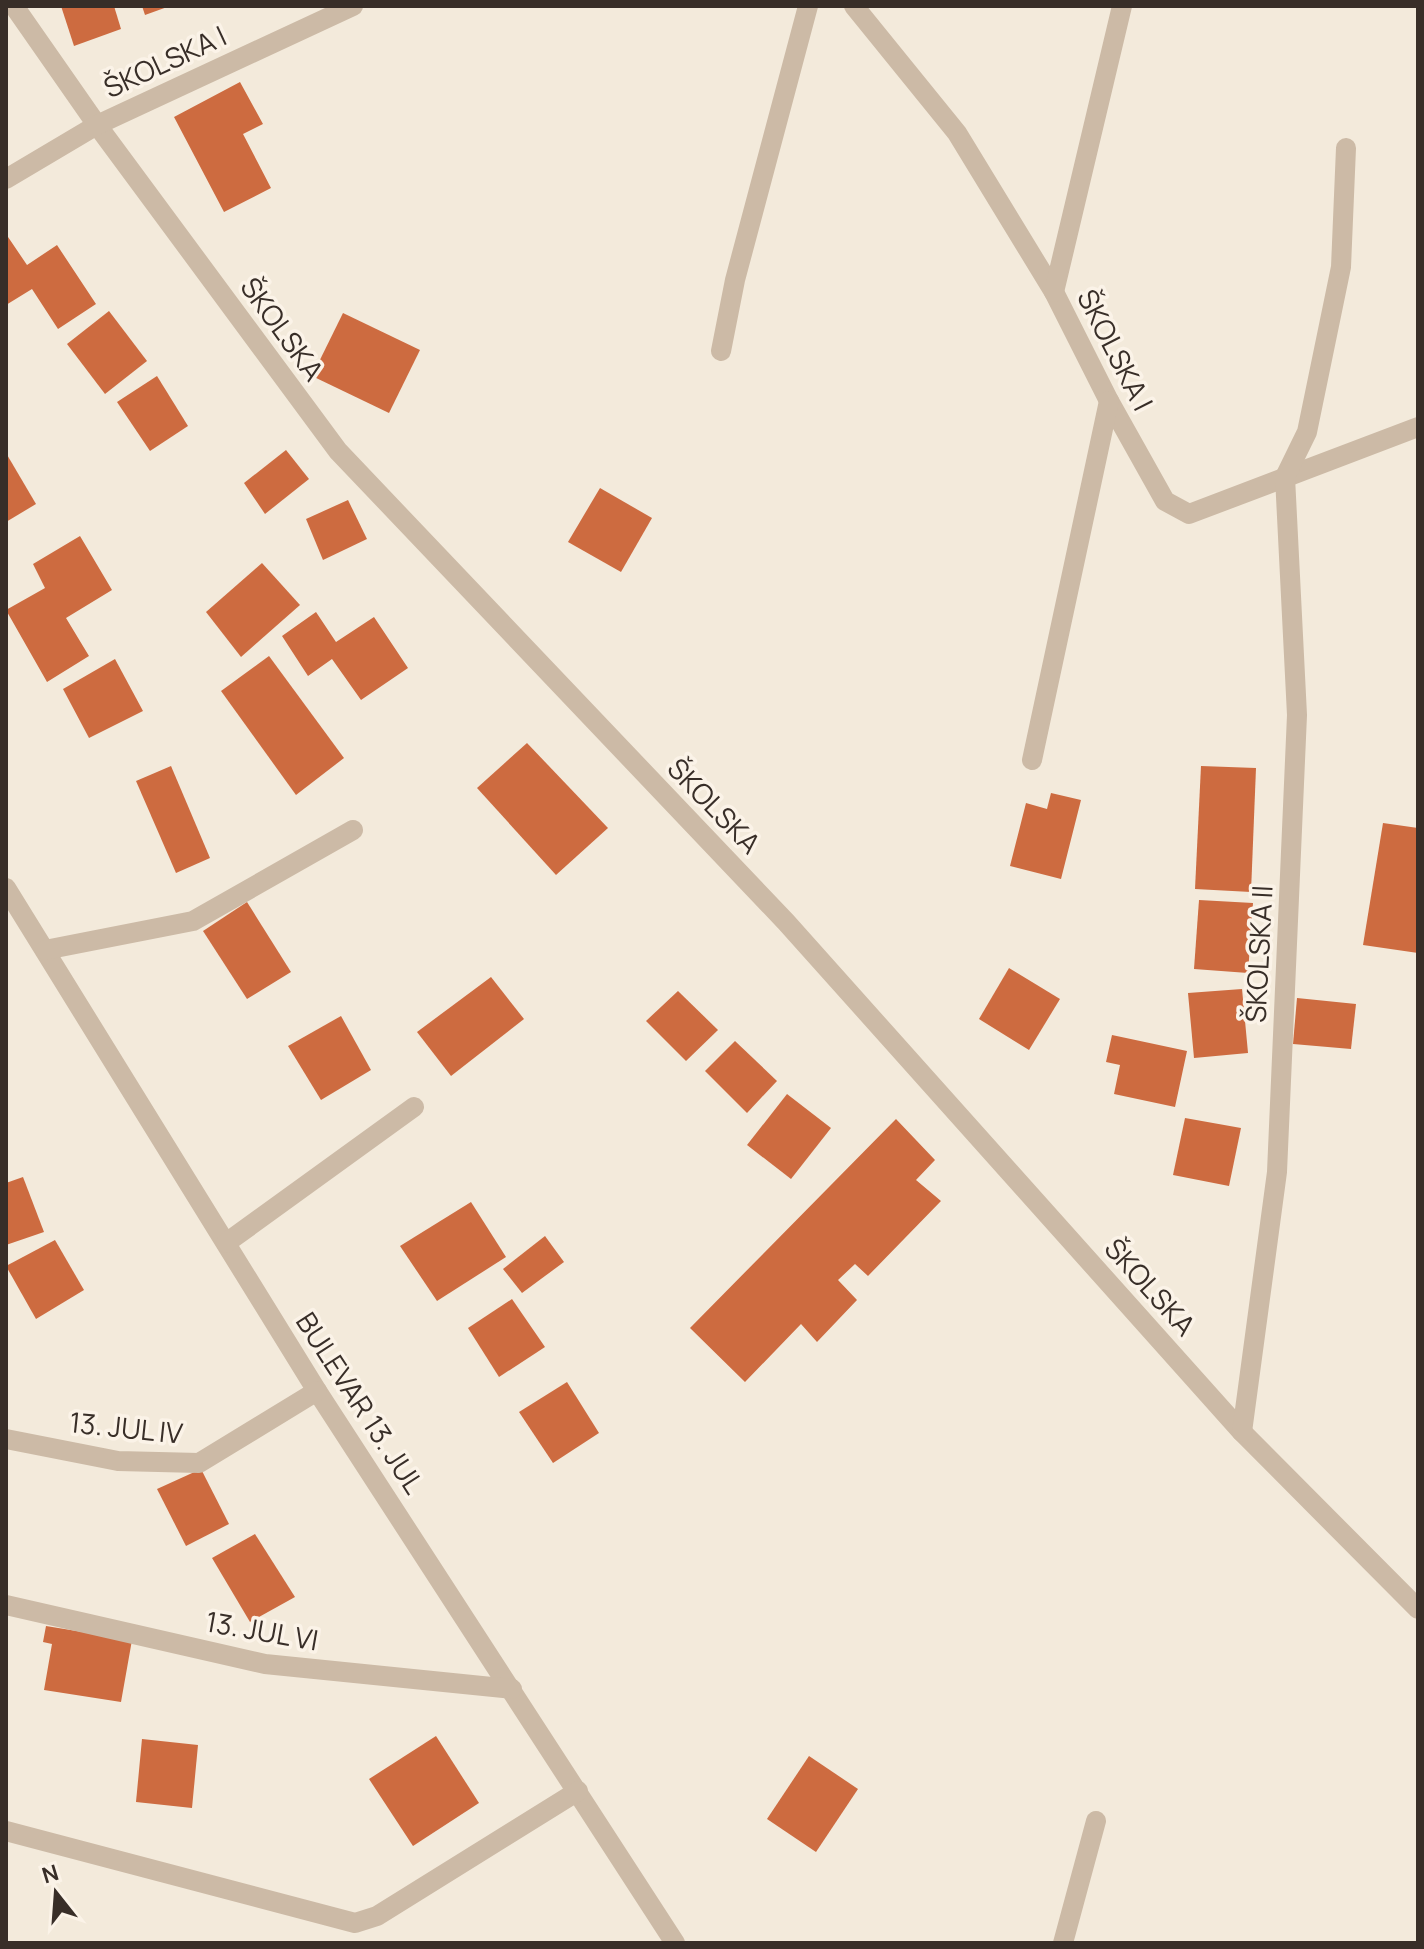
<svg xmlns="http://www.w3.org/2000/svg" width="1424" height="1949" font-family="Manrope,sans-serif">
  <style>
    .building { fill: #cd6b40 }
    .lines { fill: none; stroke-linecap: round; stroke-linejoin: round }
    .minor { stroke: #ccbaa6; stroke-width: 20 }
    .labels { text-anchor: middle; stroke-width: 7; stroke-linejoin: round; paint-order: stroke }
    .street-label { font-size: 28px; fill: #382e28; stroke: #fbf3e8 }
  </style>
  <rect width="100%" height="100%" fill="#f3eadb"/>
  <g class="building">
    <path d="M 61,6 L 114,6 L 121,29 L 74,46 Z"/>
    <path d="M 142,6 L 170,6 L 145,15 Z"/>
    <path d="M 240,82 L 263,124 L 243,134 L 271,188 L 224,212 L 174,117 Z"/>
    <path d="M 6,234 L 27,265 L 57,245 L 96,304 L 58,329 L 32,289 L 6,305 Z"/>
    <path d="M 109,311 L 147,361 L 105,394 L 67,344 Z"/>
    <path d="M 343,313 L 420,350 L 389,413 L 312,376 Z"/>
    <path d="M 157,376 L 188,426 L 150,451 L 117,402 Z"/>
    <path d="M 286,450 L 309,479 L 265,514 L 244,483 Z"/>
    <path d="M 6,453 L 36,504 L 6,522 Z"/>
    <path d="M 600,488 L 652,518 L 621,572 L 568,542 Z"/>
    <path d="M 348,500 L 367,539 L 323,560 L 306,519 Z"/>
    <path d="M 80,536 L 112,590 L 66,618 L 89,656 L 47,682 L 6,610 L 45,588 L 33,564 Z"/>
    <path d="M 262,563 L 300,605 L 241,657 L 206,612 Z"/>
    <path d="M 316,612 L 336,642 L 374,617 L 408,668 L 361,700 L 332,659 L 308,676 L 282,636 Z"/>
    <path d="M 269,656 L 344,758 L 296,795 L 221,691 Z"/>
    <path d="M 115,659 L 143,711 L 89,738 L 63,689 Z"/>
    <path d="M 527,743 L 608,828 L 556,875 L 477,788 Z"/>
    <path d="M 171,766 L 210,858 L 176,873 L 136,781 Z"/>
    <path d="M 1201,766 L 1256,768 L 1251,892 L 1195,889 Z"/>
    <path d="M 1051,793 L 1081,800 L 1061,879 L 1010,866 L 1026,803 L 1047,809 Z"/>
    <path d="M 1383,823 L 1418,828 L 1418,953 L 1363,945 Z"/>
    <path d="M 1199,900 L 1253,903 L 1248,973 L 1194,969 Z"/>
    <path d="M 247,902 L 291,972 L 247,999 L 203,931 Z"/>
    <path d="M 1009,968 L 1060,999 L 1029,1050 L 979,1019 Z"/>
    <path d="M 491,977 L 524,1019 L 451,1076 L 417,1032 Z"/>
    <path d="M 1242,989 L 1248,1053 L 1194,1058 L 1188,993 Z"/>
    <path d="M 678,991 L 718,1030 L 686,1061 L 646,1021 Z"/>
    <path d="M 1297,998 L 1356,1004 L 1351,1049 L 1293,1044 Z"/>
    <path d="M 341,1016 L 371,1070 L 321,1100 L 288,1046 Z"/>
    <path d="M 1112,1035 L 1187,1051 L 1175,1107 L 1114,1094 L 1120,1065 L 1106,1062 Z"/>
    <path d="M 735,1041 L 777,1081 L 747,1113 L 705,1071 Z"/>
    <path d="M 787,1094 L 831,1128 L 791,1179 L 747,1145 Z"/>
    <path d="M 1185,1118 L 1241,1128 L 1229,1186 L 1173,1175 Z"/>
    <path d="M 896,1119 L 935,1160 L 916,1180 L 941,1201 L 868,1276 L 855,1264 L 838,1280 L 857,1300 L 817,1342 L 801,1324 L 745,1382 L 690,1328 Z"/>
    <path d="M 23,1177 L 44,1232 L 6,1245 L 6,1183 Z"/>
    <path d="M 471,1202 L 506,1257 L 437,1301 L 400,1246 Z"/>
    <path d="M 545,1236 L 564,1262 L 522,1293 L 503,1269 Z"/>
    <path d="M 55,1240 L 84,1290 L 36,1319 L 6,1266 Z"/>
    <path d="M 512,1299 L 545,1347 L 499,1377 L 468,1328 Z"/>
    <path d="M 567,1382 L 599,1433 L 553,1463 L 519,1412 Z"/>
    <path d="M 201,1469 L 229,1524 L 186,1546 L 157,1489 Z"/>
    <path d="M 255,1534 L 295,1597 L 250,1622 L 212,1558 Z"/>
    <path d="M 46,1626 L 132,1640 L 121,1702 L 44,1690 L 52,1644 L 43,1642 Z"/>
    <path d="M 436,1736 L 479,1803 L 413,1846 L 369,1779 Z"/>
    <path d="M 142,1739 L 198,1745 L 192,1808 L 136,1802 Z"/>
    <path d="M 809,1756 L 858,1789 L 816,1852 L 767,1819 Z"/>
  </g>
  <g class="lines">
    <g class="minor">
      <path d="M 14,6 L 97,125 L 338,451 L 786,922 L 1242,1432 L 1418,1609"/>
      <path d="M 854,6 L 957,133 L 1054,292 L 1109,401 L 1165,501 L 1189,514 L 1418,427"/>
      <path d="M 6,179 L 97,125 L 353,6"/>
      <path d="M 1054,292 L 1122,6"/>
      <path d="M 721,351 L 735,280 L 808,6"/>
      <path d="M 1032,760 L 1109,401"/>
      <path d="M 6,888 L 317,1391 L 675,1943"/>
      <path d="M 45,950 L 193,921 L 353,830"/>
      <path d="M 226,1243 L 414,1107"/>
      <path d="M 1242,1432 L 1277,1172 L 1297,715 L 1285,477 L 1307,432 L 1341,267 L 1346,148"/>
      <path d="M 6,1439 L 118,1461 L 199,1463 L 317,1391"/>
      <path d="M 6,1605 L 265,1664 L 512,1689"/>
      <path d="M 6,1831 L 355,1923 L 377,1916 L 578,1791"/>
      <path d="M 1063,1943 L 1096,1821"/>
    </g>
  </g>
  <g class="labels">
    <g class="street-label">
      <text transform="translate(165 62) rotate(-25)" y="10">ŠKOLSKA I</text>
      <text transform="translate(282 329) rotate(54)" y="10">ŠKOLSKA</text>
      <text transform="translate(1115 350) rotate(63)" y="10">ŠKOLSKA I</text>
      <text transform="translate(714 806) rotate(46)" y="10">ŠKOLSKA</text>
      <text transform="translate(1259 954) rotate(-87)" y="10">ŠKOLSKA II</text>
      <text transform="translate(1150 1287) rotate(48)" y="10">ŠKOLSKA</text>
      <text transform="translate(360 1403) rotate(57)" y="10">BULEVAR 13. JUL</text>
      <text transform="translate(126 1428) rotate(6)" y="10">13. JUL IV</text>
      <text transform="translate(262 1631) rotate(10)" y="10">13. JUL VI</text>
    </g>
  </g>
  <rect width="1424" height="1949" fill="none" stroke="#382e28" stroke-width="16"/>
  <g transform="translate(56 1893) rotate(343)" stroke="#fbf3e8" stroke-width="6" paint-order="stroke">
  <path d="M0-6L14 30L0 20L-14 30Z" fill="#382e28"/>
  <text y="-12" font-size="22" font-weight="bold" text-anchor="middle" fill="#382e28">N</text>
  </g>
</svg>
